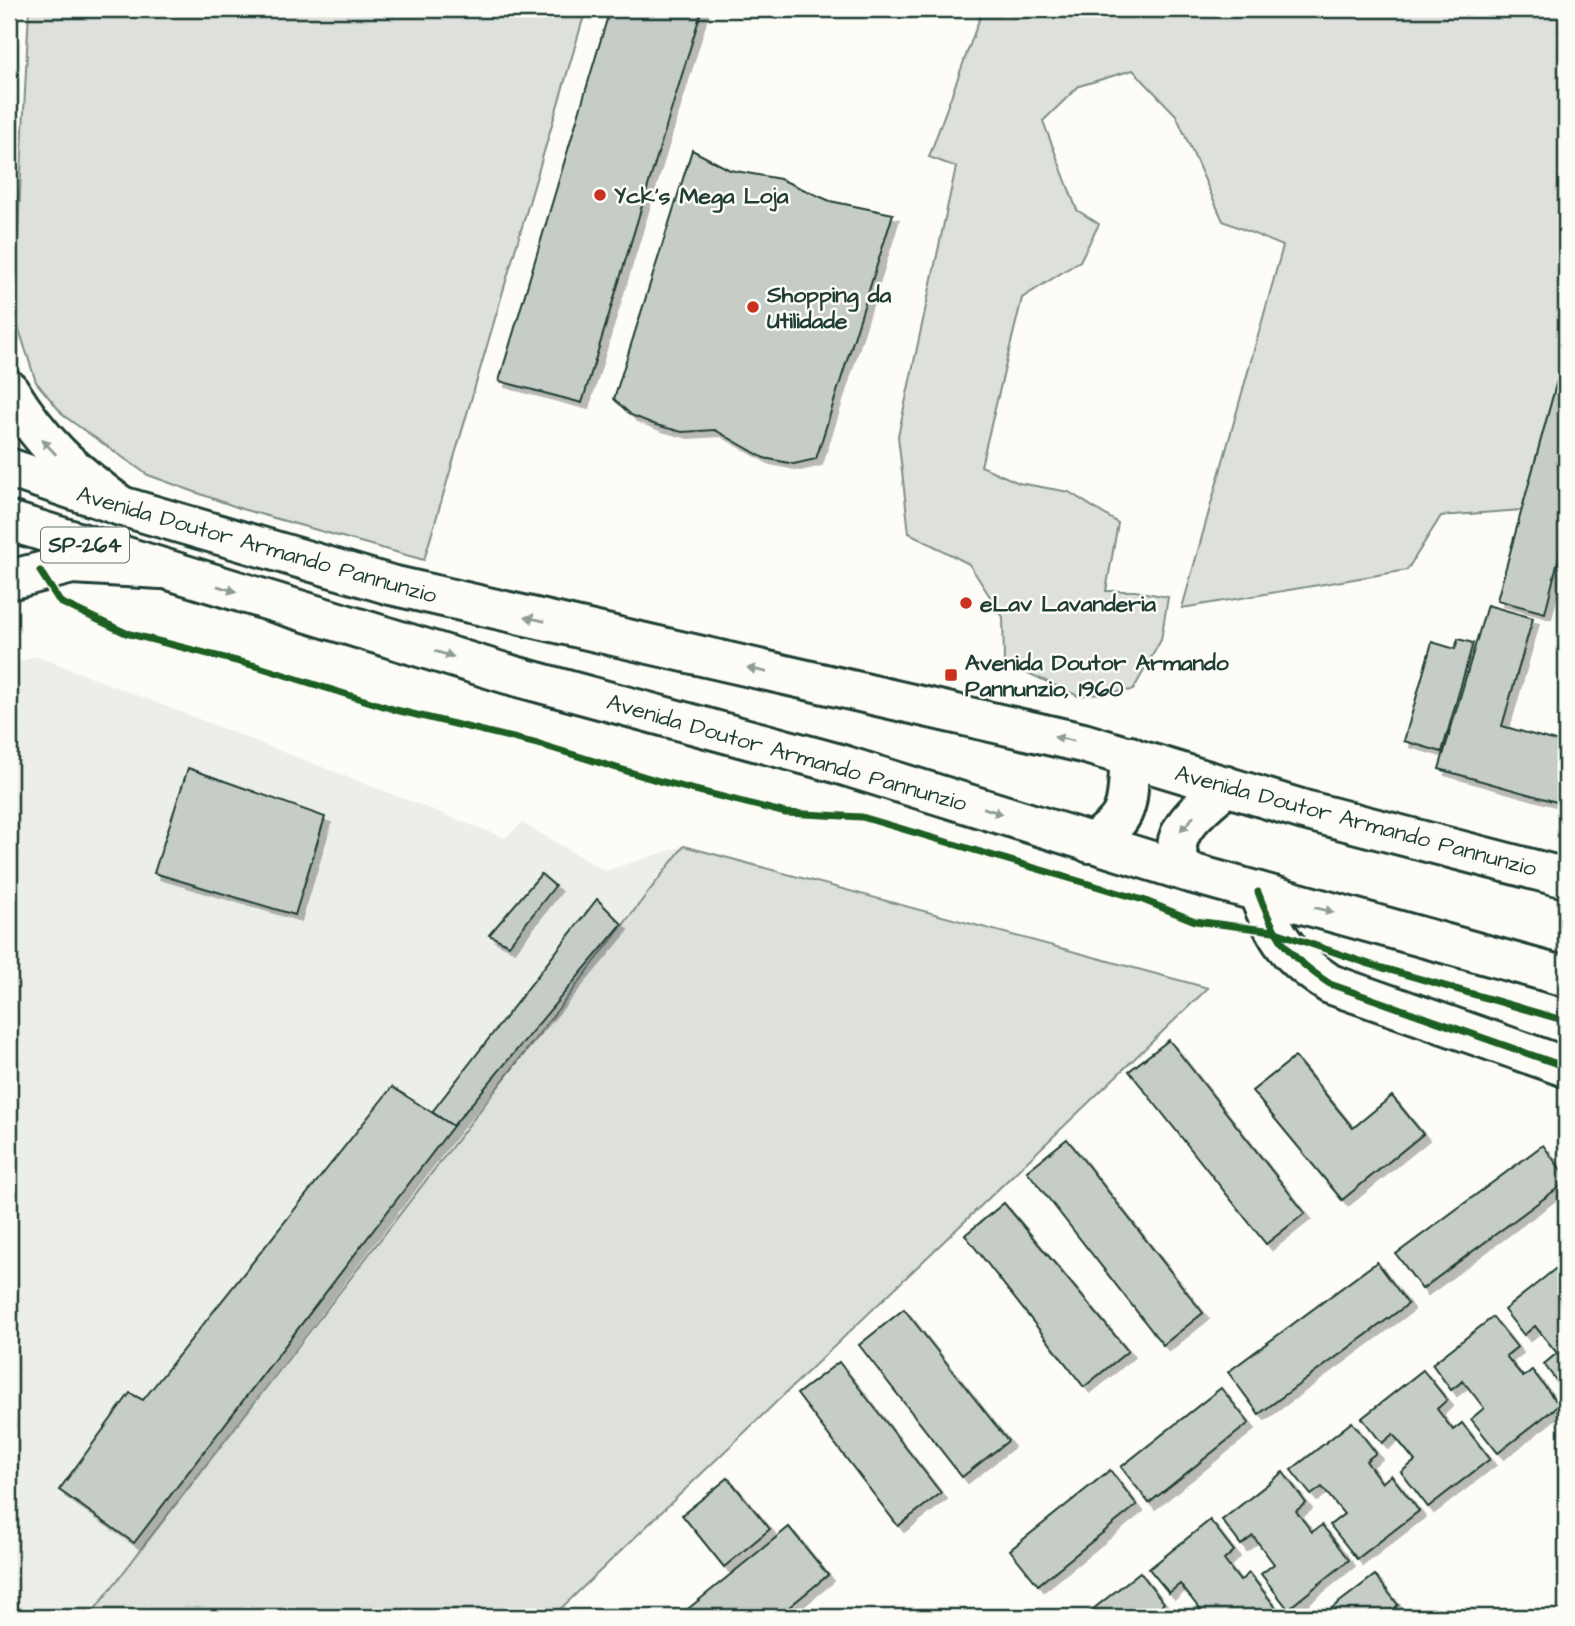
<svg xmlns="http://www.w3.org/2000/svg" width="1575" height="1626" font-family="'Architects Daughter',sans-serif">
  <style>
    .built { fill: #eceee9 }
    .green { fill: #dde0db; stroke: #7e8e88; stroke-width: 2 }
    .building { fill: #c6cdc7; stroke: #1f3d34; stroke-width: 2; filter: url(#shadow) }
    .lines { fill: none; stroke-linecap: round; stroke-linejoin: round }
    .minor-casing { stroke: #1f3d34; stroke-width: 44 }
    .major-casing { stroke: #1f3d34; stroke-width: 44 }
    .highway-casing { stroke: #1f3d34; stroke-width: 44 }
    .minor { stroke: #fdfcf7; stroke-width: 38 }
    .major { stroke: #fdfcf7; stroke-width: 38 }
    .highway { stroke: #fdfcf7; stroke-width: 38 }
    .cycleway-casing { stroke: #fdfcf7; stroke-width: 11 }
    .cycleway { stroke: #1b5e20; stroke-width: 7 }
    .oneway { fill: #8e9c96 }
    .poi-dot { fill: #c8321e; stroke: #fdfcf7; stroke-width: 2.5 }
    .labels { text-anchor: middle; stroke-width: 5; stroke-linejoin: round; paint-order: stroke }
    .shield { fill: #fdfcf7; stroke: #62766e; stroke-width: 2 }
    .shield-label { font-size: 21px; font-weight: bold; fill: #1f3d34 }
    .poi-label { font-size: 23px; font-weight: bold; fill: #1f3d34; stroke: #fdfcf7; text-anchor: start }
    .street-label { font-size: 23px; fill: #1f3d34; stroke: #fdfcf7 }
  </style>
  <defs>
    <filter id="shadow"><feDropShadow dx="6" dy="6" stdDeviation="0" flood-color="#0004"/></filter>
  </defs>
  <rect width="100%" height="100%" fill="#fdfcf7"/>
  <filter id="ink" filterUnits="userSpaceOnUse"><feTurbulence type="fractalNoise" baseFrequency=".0143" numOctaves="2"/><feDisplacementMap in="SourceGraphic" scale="14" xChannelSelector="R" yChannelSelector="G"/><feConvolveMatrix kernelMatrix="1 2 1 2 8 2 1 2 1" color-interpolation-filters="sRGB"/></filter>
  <g filter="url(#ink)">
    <path class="built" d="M 36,656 L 505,838 L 522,823 L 605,871 L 684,846 L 89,1617 L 9,1617 L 9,666 Z"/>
    <g class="green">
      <path d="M 29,9 L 586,9 L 424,560 L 242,509 L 148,475 L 64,416 L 36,382 L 14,314 Z"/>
      <path d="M 983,9 L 1566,9 L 1566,348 L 1522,510 L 1441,516 L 1407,570 L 1182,608 L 1283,246 L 1223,221 L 1176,115 L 1133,70 L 1079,86 L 1043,121 L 1077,210 L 1099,224 L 1080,261 L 1022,298 L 981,466 L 1019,483 L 1069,492 L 1118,523 L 1106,591 L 1135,591 L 1168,597 L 1161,640 L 1133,690 L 1078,696 L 1004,662 L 1003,617 L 969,564 L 909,533 L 898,436 L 956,167 L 929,157 Z"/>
      <path d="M 684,846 L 1208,988 L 552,1617 L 89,1617 Z"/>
    </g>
    <g class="building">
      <path d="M 610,9 L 702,9 L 582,403 L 499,381 Z"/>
      <path d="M 692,150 L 730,170 L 780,179 L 830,201 L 893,214 L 816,459 L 794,464 L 764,458 L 715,430 L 682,432 L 656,425 L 631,415 L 614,399 Z"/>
      <path d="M 1566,348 L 1566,528 L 1545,613 L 1497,600 Z"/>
      <path d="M 1487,605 L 1533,618 L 1502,726 L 1566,744 L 1566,780 L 1560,803 L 1439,769 Z"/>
      <path d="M 1458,639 L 1473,643 L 1442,752 L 1404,741 L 1432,642 L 1455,649 Z"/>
      <path d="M 188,768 L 325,817 L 295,915 L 154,873 Z"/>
      <path d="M 541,874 L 555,886 L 509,945 L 489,935 Z"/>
      <path d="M 597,899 L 622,924 L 453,1126 L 432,1112 Z"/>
      <path d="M 1169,1040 L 1305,1213 L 1266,1244 L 1129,1071 Z"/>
      <path d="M 1295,1057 L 1353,1128 L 1392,1096 L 1423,1134 L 1342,1200 L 1252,1091 Z"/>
      <path d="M 392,1087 L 453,1126 L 134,1543 L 59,1490 L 130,1393 L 143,1400 Z"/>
      <path d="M 1067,1139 L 1203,1313 L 1163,1345 L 1027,1171 Z"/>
      <path d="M 1543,1145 L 1566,1177 L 1566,1182 L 1422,1289 L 1396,1254 Z"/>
      <path d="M 1004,1203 L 1128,1351 L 1084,1387 L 965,1235 Z"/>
      <path d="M 1565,1261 L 1566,1263 L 1566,1394 L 1544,1364 L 1557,1353 L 1535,1326 L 1524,1335 L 1504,1310 Z"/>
      <path d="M 1377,1262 L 1408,1304 L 1259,1414 L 1228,1372 Z"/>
      <path d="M 904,1309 L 1008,1441 L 962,1477 L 859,1345 Z"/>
      <path d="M 1493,1317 L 1517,1347 L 1506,1356 L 1523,1377 L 1532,1370 L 1559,1405 L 1498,1453 L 1471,1419 L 1484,1408 L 1463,1381 L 1451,1390 L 1432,1364 Z"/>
      <path d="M 839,1362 L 941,1493 L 898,1526 L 797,1394 Z"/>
      <path d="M 1423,1370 L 1447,1400 L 1437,1409 L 1453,1430 L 1462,1423 L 1490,1459 L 1428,1507 L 1401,1472 L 1415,1461 L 1393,1434 L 1382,1443 L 1362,1418 Z"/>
      <path d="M 1221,1388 L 1249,1423 L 1149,1503 L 1121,1467 Z"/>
      <path d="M 1352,1422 L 1376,1453 L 1366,1461 L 1382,1483 L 1391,1475 L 1419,1511 L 1357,1559 L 1330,1525 L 1344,1514 L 1322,1487 L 1311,1495 L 1291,1470 Z"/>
      <path d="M 1110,1470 L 1137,1505 L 1038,1585 L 1010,1550 Z"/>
      <path d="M 1283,1472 L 1306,1503 L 1296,1511 L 1312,1532 L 1322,1525 L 1349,1560 L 1288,1609 L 1261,1574 L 1274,1564 L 1253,1536 L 1241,1545 L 1222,1520 Z"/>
      <path d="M 728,1478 L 770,1529 L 724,1567 L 682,1515 Z"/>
      <path d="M 1210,1520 L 1234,1551 L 1224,1560 L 1240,1581 L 1249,1573 L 1277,1609 L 1266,1617 L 1195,1617 L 1202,1612 L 1180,1584 L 1169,1593 L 1149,1569 Z"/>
      <path d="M 789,1527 L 828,1575 L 777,1617 L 678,1617 Z"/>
      <path d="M 1140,1572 L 1164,1603 L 1153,1612 L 1157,1617 L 1083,1617 Z"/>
      <path d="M 1375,1575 L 1398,1605 L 1388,1614 L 1391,1617 L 1320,1617 Z"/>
    </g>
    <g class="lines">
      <defs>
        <path id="minor" d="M 1258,892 C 1276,940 1288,956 1330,984 L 1566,1067"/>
        <g id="major">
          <path d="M 9,468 L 121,506 L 391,585 L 1083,743 L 1304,810 L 1566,878"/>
          <path d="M 9,521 L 511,675 L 836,763 L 1187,872 L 1566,977"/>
          <path d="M 1090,843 C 1134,817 1126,801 1130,756"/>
          <path d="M 1187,872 C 1157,837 1202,808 1226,786"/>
        </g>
        <g id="highway">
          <path d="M 9,390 C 42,444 71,469 121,506"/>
          <path d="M 9,580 L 72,564 L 161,569"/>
        </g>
      </defs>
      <use href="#minor" class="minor-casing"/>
      <use href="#major" class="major-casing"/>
      <use href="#highway" class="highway-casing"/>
      <use href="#minor" class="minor"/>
      <use href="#major" class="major"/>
      <use href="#highway" class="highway"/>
      <defs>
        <g id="cycleway">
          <path d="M 40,571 L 60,602 L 126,633 L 256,666 L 396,710 L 542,745 L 659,781 L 786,813 L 862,817 L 1143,900 L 1195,921 L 1273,931 L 1369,964 L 1566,1021"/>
          <path d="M 1258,892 C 1276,940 1288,956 1330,984 L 1566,1067"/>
        </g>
      </defs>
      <use href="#cycleway" class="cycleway-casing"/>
      <use href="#cycleway" class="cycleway"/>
    </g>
    <defs><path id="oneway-solid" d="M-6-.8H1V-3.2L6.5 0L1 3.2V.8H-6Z" transform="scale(1.75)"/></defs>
    <g class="oneway">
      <use href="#oneway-solid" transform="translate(49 447) rotate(-133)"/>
      <use href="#oneway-solid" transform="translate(227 589) rotate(17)"/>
      <use href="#oneway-solid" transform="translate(535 619) rotate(-167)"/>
      <use href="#oneway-solid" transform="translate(444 654) rotate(17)"/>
      <use href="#oneway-solid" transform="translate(757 670) rotate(-167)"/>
      <use href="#oneway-solid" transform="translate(1064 739) rotate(-168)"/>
      <use href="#oneway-solid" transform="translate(993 811) rotate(19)"/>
      <use href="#oneway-solid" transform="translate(1187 824) rotate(131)"/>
      <use href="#oneway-solid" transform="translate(1324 910) rotate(15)"/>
    </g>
  </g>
  <g class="poi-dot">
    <circle cx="600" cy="195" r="7"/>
    <circle cx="753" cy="307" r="7"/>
    <circle cx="966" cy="603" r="7"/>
    <rect x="944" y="668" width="14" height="14" rx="3.5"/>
  </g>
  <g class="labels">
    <rect class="shield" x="41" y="527.5" width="88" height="35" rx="5"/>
    <g class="shield-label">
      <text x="85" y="552">SP-264</text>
    </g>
    <g class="poi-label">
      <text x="614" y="203">Yck's Mega Loja</text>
      <text x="767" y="302">Shopping da<tspan x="767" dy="26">Utilidade</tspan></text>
      <text x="980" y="611">eLav Lavanderia</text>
      <text x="965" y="670">Avenida Doutor Armando<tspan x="965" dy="26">Pannunzio, 1960</tspan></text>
    </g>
    <g class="street-label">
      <text transform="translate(257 544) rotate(16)" y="8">Avenida Doutor Armando Pannunzio</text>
      <text transform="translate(787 752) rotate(16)" y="8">Avenida Doutor Armando Pannunzio</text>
      <text transform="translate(1356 820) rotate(15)" y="8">Avenida Doutor Armando Pannunzio</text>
    </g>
  </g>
  <rect width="1575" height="1626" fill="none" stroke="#fdfcf7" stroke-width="35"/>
  <rect x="18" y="18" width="1540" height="1591" fill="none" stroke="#1f3d34" stroke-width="2.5" filter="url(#ink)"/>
</svg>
